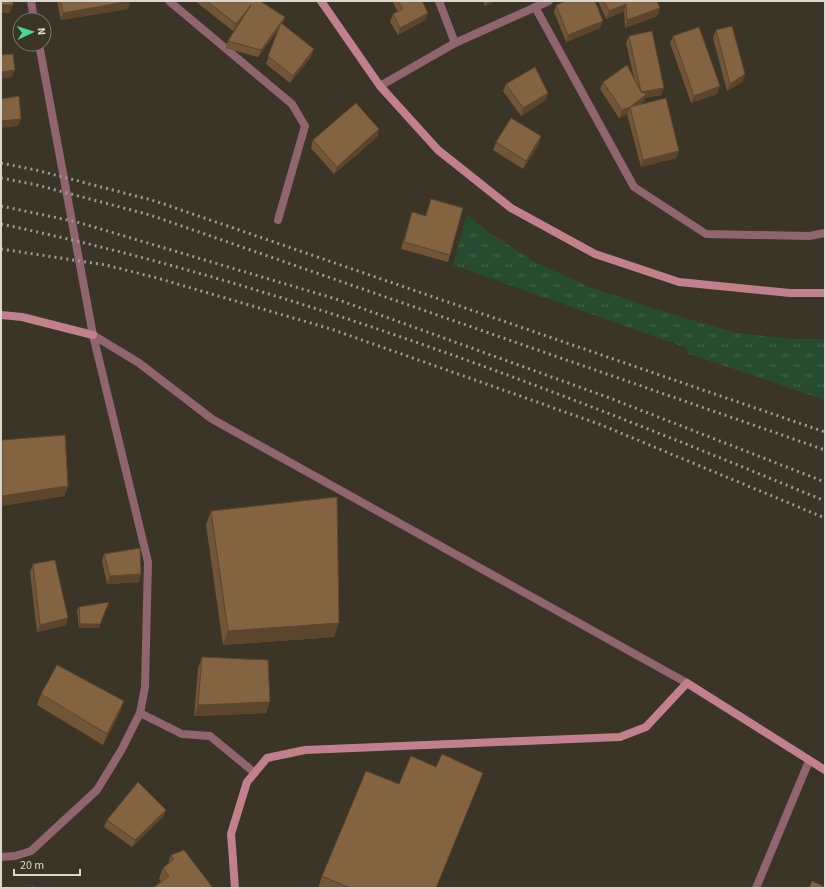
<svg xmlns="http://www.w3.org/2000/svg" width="826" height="889" font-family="'Source Sans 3',sans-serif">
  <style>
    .grass { fill: url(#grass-tufts) }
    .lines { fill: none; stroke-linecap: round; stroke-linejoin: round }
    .lane { stroke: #90656d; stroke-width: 8 }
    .street { stroke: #90656d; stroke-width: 8 }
    .secondary { stroke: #c27f8c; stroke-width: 8 }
    .rail { stroke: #9f9a90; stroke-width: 3; stroke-dasharray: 2 4; stroke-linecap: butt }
    .wall { fill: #715537 }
    .shaded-wall { fill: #5c452d }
    .building { fill: #836340; stroke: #5c452d }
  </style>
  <defs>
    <pattern id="grass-tufts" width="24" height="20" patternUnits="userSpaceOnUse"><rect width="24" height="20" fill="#264b30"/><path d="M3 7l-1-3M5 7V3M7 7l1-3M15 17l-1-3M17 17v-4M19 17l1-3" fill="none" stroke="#45644d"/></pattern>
  </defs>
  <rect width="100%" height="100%" fill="#3b3527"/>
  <path class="grass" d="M 467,214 L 487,231 L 533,261 L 589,287 L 675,315 L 736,333 L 795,339 L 825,339 L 825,400 L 686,353 L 687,348 L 453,265 Z"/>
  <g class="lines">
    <g class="lane">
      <path d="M 140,713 L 182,734 L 210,736 L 255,773"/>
      <path d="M 756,888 L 809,761"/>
    </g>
    <g class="street">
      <path d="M 31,1 L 34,20"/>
      <path d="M 169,1 L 292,104 L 305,126 L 278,220"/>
      <path d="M 439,1 L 455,43"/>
      <path d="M 535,7 L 634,187 L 706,234 L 809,236 L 825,233"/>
      <path d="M 380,86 L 455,43 L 549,1"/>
      <path d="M 93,335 L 139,363 L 212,419 L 687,683"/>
      <path d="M 1,857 L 15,856 L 31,851 L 97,790 L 122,749 L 140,713 L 145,687 L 148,562 L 93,335 L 39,44"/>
    </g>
    <g class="secondary">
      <path d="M 321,1 L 380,86 L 438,150 L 511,208 L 595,254 L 679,282 L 790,293 L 825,293"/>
      <path d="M 1,315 L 22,317 L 93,335"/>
      <path d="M 235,888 L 231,834 L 247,782 L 267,758 L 305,750 L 620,737 L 646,727 L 687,683 L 825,770"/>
    </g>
    <g class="rail">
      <path d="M 1,163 L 36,170 L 155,201 L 825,432"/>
      <path d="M 1,178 L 37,185 L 150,215 L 825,450"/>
      <path d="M 1,206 L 77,222 L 336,299 L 607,397 L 825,482"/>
      <path d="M 1,224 C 285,284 558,390 825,501"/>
      <path d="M 1,249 L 106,265 L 157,278 L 331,329 L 599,424 L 825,518"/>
    </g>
  </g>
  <g class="wall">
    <path d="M 57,1 L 130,1 L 128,9 L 61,20 Z"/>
    <path d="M 195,1 L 260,1 L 282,24 L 311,57 L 290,83 L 266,64 L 278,30 L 258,57 L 225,48 L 228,41 L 238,24 L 233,31 Z"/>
    <path d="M 392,1 L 422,1 L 428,13 L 425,20 L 398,35 L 390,22 L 393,14 L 398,12 Z"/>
    <path d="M 483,1 L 496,1 L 485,6 Z"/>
    <path d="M 598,1 L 657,1 L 660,8 L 657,16 L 625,28 L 624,11 L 606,19 Z"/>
    <path d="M 556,5 L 600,28 L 566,42 L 554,12 Z"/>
    <path d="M 716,30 L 745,74 L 742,82 L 727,91 L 713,38 Z"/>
    <path d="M 629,36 L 661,95 L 645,98 L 644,101 L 640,104 L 676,158 L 641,167 L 627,114 L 619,118 L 600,89 L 603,82 L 634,78 L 626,43 Z"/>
    <path d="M 673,36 L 720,86 L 717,94 L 691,103 L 670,43 Z"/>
    <path d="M 506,84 L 548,93 L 546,100 L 521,116 L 503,91 Z"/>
    <path d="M 379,129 L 377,137 L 334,174 L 311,148 L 313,140 Z"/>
    <path d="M 496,142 L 539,144 L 523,169 L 493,150 Z"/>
    <path d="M 431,199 L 450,255 L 448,262 L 401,249 L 412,212 L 425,216 Z"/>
    <path d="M 2,440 L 68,486 L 64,496 L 1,506 L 1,441 Z"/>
    <path d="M 211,511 L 334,637 L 223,645 L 206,525 Z"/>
    <path d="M 104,554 L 139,582 L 107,584 L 102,561 Z"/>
    <path d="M 33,564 L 66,625 L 37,632 L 30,572 Z"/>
    <path d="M 79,607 L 99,628 L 79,628 L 77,610 Z"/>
    <path d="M 202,657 L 266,713 L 194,716 L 198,668 Z"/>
    <path d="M 41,694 L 120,712 L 103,745 L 37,705 Z"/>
    <path d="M 436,767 L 483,773 L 477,787 L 436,888 L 318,888 L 322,876 L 399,784 Z"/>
    <path d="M 166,810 L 163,817 L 132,847 L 104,827 L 107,820 Z"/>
    <path d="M 171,855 L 213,888 L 161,882 L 159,879 L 163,868 L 168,864 Z"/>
  </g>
  <g class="shaded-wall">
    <path d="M 130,1 L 128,9 L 61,20 L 63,13 Z"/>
    <path d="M 487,1 L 496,1 L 485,6 Z"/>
    <path d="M 626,4 L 624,11 L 606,19 L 609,11 Z"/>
    <path d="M 1,5 L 13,5 L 10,13 L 1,13 Z"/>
    <path d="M 251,5 L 248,12 L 233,31 L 236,24 Z"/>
    <path d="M 660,8 L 657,16 L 625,28 L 627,20 Z"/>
    <path d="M 428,13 L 425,20 L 398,35 L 400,28 Z"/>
    <path d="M 285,17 L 282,25 L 258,57 L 261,50 Z"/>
    <path d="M 603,21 L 600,28 L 566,42 L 568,35 Z"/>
    <path d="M 314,49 L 311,57 L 290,83 L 293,76 Z"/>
    <path d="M 15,70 L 12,77 L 1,79 L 1,72 Z"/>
    <path d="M 745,74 L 742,82 L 727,91 L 730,84 Z"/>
    <path d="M 720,86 L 717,94 L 691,103 L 694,96 Z"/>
    <path d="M 664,88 L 661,95 L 645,98 L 644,101 L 631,111 L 630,107 L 641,92 Z"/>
    <path d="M 548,93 L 546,100 L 521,116 L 523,108 Z"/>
    <path d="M 630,107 L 627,114 L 619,118 L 622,110 Z"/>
    <path d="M 21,119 L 18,126 L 1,128 L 1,121 Z"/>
    <path d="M 379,129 L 377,137 L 334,174 L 337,167 Z"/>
    <path d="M 541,136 L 539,144 L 523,169 L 526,161 Z"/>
    <path d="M 679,151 L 676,158 L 641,167 L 643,160 Z"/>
    <path d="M 68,486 L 64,496 L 1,506 L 1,498 L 2,496 Z"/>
    <path d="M 141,574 L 139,582 L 107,584 L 110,576 Z"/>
    <path d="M 109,602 L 99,628 L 79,628 L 80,624 Z"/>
    <path d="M 68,618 L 66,625 L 37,632 L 40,625 Z"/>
    <path d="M 339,623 L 334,637 L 223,645 L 228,631 Z"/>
    <path d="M 124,701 L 120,712 L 103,745 L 107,734 Z"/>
    <path d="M 270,702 L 266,713 L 194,716 L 198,705 Z"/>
    <path d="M 483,773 L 477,787 L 436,888 Z"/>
    <path d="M 166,810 L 163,817 L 132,847 L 135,840 Z"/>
  </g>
  <g class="building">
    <rect x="1" y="1" width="12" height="4"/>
    <path d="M 61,1 L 130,1 L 63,13 Z"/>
    <path d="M 207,1 L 260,1 L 285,17 L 261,50 L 228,41 L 251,5 L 236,24 Z"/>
    <path d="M 398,1 L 422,1 L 428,13 L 400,28 L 393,14 L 403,9 Z"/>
    <path d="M 566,1 L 595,1 L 603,21 L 568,35 L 556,5 Z"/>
    <path d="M 604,1 L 657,1 L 660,8 L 627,20 L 626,4 L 609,11 Z"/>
    <path d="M 281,23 L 314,49 L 293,76 L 268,56 Z"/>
    <path d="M 732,26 L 745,74 L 730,84 L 716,30 Z"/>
    <path d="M 699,27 L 720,86 L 694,96 L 673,36 Z"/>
    <path d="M 652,31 L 664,88 L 641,92 L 647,94 L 630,107 L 622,110 L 603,82 L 627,65 L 641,92 L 629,36 Z"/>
    <path d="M 13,54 L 15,70 L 1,72 L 1,55 Z"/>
    <path d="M 535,67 L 548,93 L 523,108 L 506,84 Z"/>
    <path d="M 19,96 L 21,119 L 1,121 L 1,99 Z"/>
    <path d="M 666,98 L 679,151 L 643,160 L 630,107 Z"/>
    <path d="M 356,103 L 379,129 L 337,167 L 313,140 Z"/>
    <path d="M 511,118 L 541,136 L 526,161 L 496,142 Z"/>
    <path d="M 431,199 L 463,208 L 450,255 L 404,242 L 412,212 L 426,216 Z"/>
    <path d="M 65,435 L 68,486 L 2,496 L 2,440 Z"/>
    <path d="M 337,497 L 339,623 L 228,631 L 211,511 Z"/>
    <path d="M 140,548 L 141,574 L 110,576 L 104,554 Z"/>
    <path d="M 55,560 L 68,618 L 40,625 L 33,564 Z"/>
    <path d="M 109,602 L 100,624 L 80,624 L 79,607 Z"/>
    <path d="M 202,657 L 268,660 L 270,702 L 198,705 Z"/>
    <path d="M 57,665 L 124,701 L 107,734 L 41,694 Z"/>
    <path d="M 442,754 L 483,773 L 436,888 L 350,888 L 322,876 L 366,771 L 399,784 L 411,756 L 436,767 Z"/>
    <path d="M 138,782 L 166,810 L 135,840 L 107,820 Z"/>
    <path d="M 184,850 L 213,888 L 153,888 L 169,876 L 163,868 L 174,859 L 171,855 Z"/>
    <path d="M 812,881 L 825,887 L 825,888 L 809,888 Z"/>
    <path d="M 32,886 L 37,888 L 31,888 Z"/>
  </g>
  <rect width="826" height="889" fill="none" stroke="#dbd7cf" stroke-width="4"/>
  <g transform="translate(32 32) rotate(86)"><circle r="19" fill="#3b3527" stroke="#7b766a"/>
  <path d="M0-3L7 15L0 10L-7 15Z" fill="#47d49d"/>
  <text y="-6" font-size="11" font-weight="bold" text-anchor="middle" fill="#dbd7cf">N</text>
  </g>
  <path d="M14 869v6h66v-6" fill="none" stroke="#dbd7cf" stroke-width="2"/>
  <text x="20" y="869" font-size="12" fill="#dbd7cf" stroke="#3b3527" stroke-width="3" paint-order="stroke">20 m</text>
</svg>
